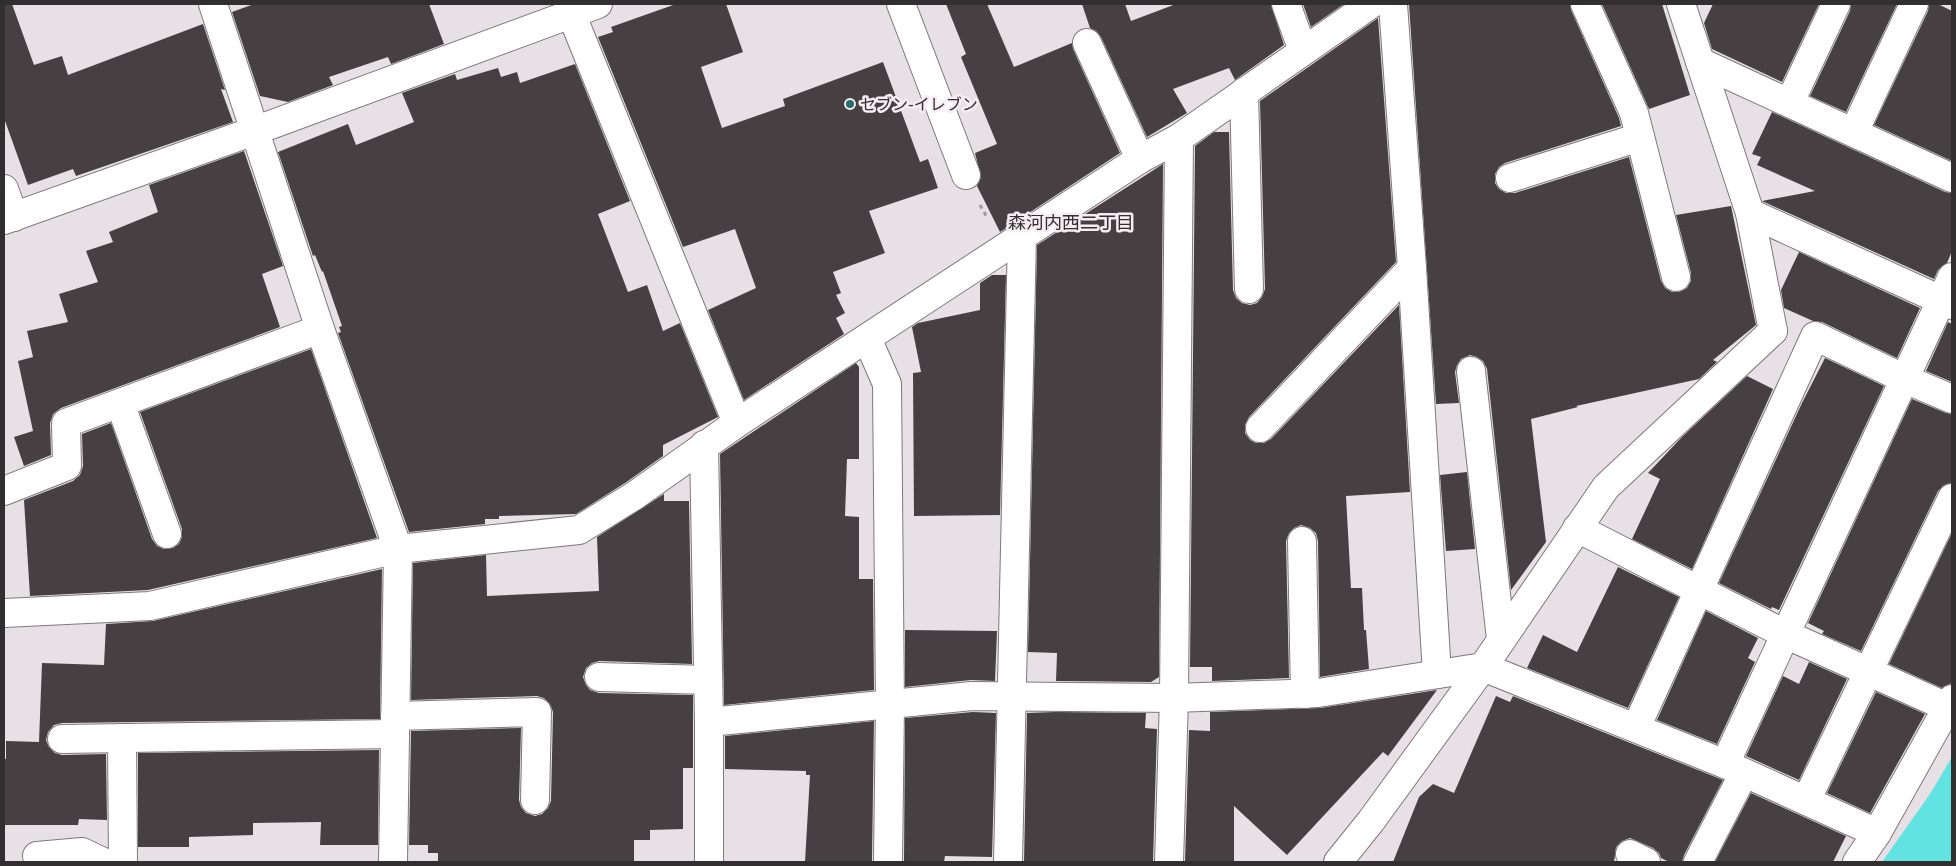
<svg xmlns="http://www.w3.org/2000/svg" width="1956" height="866" font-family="'DejaVu Sans','Noto Sans JP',sans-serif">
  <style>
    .water { fill: #60e3e1 }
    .building { fill: #464043 }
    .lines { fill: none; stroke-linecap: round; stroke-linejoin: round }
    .minor-casing { stroke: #7f787c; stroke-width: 30 }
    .path { stroke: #9f9a9d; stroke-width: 3; stroke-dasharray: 4 4; stroke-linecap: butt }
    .minor { stroke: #fff; stroke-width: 28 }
    .poi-dot { fill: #246f6e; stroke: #f5edf1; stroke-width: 2 }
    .labels { text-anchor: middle; stroke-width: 5; stroke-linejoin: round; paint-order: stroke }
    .poi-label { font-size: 16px; fill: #322f31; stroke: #f5edf1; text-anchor: start }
    .neighbourhood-label { font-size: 18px; fill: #322f31; stroke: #f5edf1 }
  </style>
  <rect width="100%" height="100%" fill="#e7e0e4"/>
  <path class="water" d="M 1952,757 L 1952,862 L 1882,862 L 1930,794 Z"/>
  <g class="building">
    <path d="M 4,4 L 12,4 L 34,65 L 62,56 L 68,75 L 203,24 L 225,90 L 221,89 L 233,122 L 76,176 L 73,169 L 28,185 L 4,118 Z"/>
    <path d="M 254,4 L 429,4 L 444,44 L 391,64 L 388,57 L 329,77 L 333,85 L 288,102 L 260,96 L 232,12 Z"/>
    <path d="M 676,4 L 726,4 L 743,52 L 701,67 L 722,128 L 785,106 L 783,99 L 883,62 L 920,162 L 928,159 L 938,188 L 869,211 L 885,253 L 833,272 L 841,293 L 836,295 L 845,313 L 836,318 L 844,334 L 744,400 L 708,310 L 756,288 L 735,229 L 683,247 L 598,37 L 613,32 L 611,27 Z"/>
    <path d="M 946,4 L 987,4 L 1014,67 L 1072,43 L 1073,49 L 1120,153 L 1000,232 L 977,186 L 981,177 L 975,153 L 997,144 L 961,57 L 966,54 Z"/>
    <path d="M 1082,4 L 1125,4 L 1131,21 L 1176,4 L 1271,4 L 1284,45 L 1235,80 L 1229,68 L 1173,89 L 1187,113 L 1147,137 L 1101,37 L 1096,31 L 1090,28 Z"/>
    <path d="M 1303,4 L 1344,4 L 1311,27 Z"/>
    <path d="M 1409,4 L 1570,4 L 1571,10 L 1619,118 L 1621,126 L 1505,163 L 1499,167 L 1495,174 L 1495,183 L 1499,189 L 1506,193 L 1515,193 L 1629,157 L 1661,281 L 1665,288 L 1672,292 L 1679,292 L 1687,288 L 1691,281 L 1691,273 L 1676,215 L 1731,206 L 1756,325 L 1713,360 L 1717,362 L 1699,379 L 1576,406 L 1578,407 L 1531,419 L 1546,542 L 1511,590 L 1487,369 L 1483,361 L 1477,357 L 1470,355 L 1461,359 L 1457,365 L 1455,372 L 1459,403 L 1436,404 Z"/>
    <path d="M 1602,4 L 1662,4 L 1690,95 L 1649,109 Z"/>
    <path d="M 1713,4 L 1819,4 L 1782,82 L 1712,49 L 1704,23 Z"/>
    <path d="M 1851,4 L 1897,4 L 1846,112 L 1810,96 L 1850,11 Z"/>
    <path d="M 1929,4 L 1938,4 L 1952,11 L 1952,161 L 1874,125 L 1928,11 Z"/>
    <path d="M 1378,18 L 1396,262 L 1249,417 L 1245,425 L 1245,433 L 1250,440 L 1256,443 L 1264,443 L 1271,439 L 1399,305 L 1410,492 L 1346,496 L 1351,588 L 1362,588 L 1364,630 L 1366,630 L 1369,669 L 1320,677 L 1318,541 L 1316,533 L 1310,528 L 1301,525 L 1294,528 L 1289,533 L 1286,541 L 1289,678 L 1212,681 L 1212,667 L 1190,667 L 1195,146 L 1214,132 L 1229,132 L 1233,290 L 1236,298 L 1242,303 L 1250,305 L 1257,303 L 1262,297 L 1265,289 L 1260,101 Z"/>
    <path d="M 575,64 L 630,201 L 598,214 L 628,292 L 647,285 L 663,331 L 680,323 L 718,417 L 663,445 L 663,456 L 625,483 L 576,514 L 499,516 L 499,519 L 485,519 L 485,524 L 409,532 L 338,333 L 341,332 L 339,327 L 342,326 L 323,271 L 322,272 L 315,255 L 313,256 L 278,152 L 348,124 L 356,145 L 414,122 L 402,93 L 455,74 L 457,80 L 498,68 L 501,77 L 517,72 L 520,83 Z"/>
    <path d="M 1772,112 L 1945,192 L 1952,193 L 1952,251 L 1947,263 L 1938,270 L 1934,279 L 1762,201 L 1815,191 L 1757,165 L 1761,157 L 1752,154 Z"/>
    <path d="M 244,151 L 283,266 L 262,274 L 280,327 L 61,408 L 53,414 L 50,423 L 51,455 L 24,466 L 14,437 L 33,431 L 18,361 L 33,357 L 27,331 L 68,322 L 59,294 L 98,282 L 86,251 L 113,242 L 109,232 L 158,212 L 149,185 Z"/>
    <path d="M 1163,164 L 1159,677 L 1151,682 L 1056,681 L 1057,653 L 1028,652 L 1037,245 Z"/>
    <path d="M 1799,252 L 1920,308 L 1897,358 L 1822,322 L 1813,321 L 1784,308 L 1781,290 Z"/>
    <path d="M 992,275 L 1006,275 L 1000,515 L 914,516 L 913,373 L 921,372 L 912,327 L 918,323 L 980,310 L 980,283 Z"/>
    <path d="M 1948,322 L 1952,324 L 1952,382 L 1926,371 Z"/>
    <path d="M 311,349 L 377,538 L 148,590 L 30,596 L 24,500 L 73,481 L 80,475 L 83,466 L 82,434 L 111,423 L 152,539 L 157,546 L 164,549 L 173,548 L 179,544 L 182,537 L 182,529 L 140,412 Z"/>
    <path d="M 1825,358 L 1884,386 L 1779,610 L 1772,607 L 1771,609 L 1719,583 L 1802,403 Z"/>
    <path d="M 856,363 L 859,367 L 859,459 L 847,459 L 845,516 L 859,517 L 859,579 L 873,579 L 874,690 L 724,705 L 720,454 Z"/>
    <path d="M 1747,376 L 1773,389 L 1692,569 L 1632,539 L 1660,479 L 1648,473 L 1682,437 Z"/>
    <path d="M 1912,399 L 1946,413 L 1952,414 L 1952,483 L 1944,485 L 1938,491 L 1861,651 L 1822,634 L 1824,631 L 1808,623 Z"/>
    <path d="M 1467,472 L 1475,549 L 1446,551 L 1440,475 Z"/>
    <path d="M 664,494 L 664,501 L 689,501 L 692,664 L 599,661 L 592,663 L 586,668 L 583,677 L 586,685 L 590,690 L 599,693 L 693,695 L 693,768 L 683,768 L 683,829 L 650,830 L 650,840 L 634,840 L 634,862 L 438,862 L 438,853 L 428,853 L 428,845 L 409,845 L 411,731 L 521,728 L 519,800 L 521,807 L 526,813 L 535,816 L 542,814 L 548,808 L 551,801 L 553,712 L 550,704 L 544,698 L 537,696 L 411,700 L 413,563 L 486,555 L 487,596 L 599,591 L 597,537 Z"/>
    <path d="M 1952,533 L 1952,683 L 1942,688 L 1889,664 Z"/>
    <path d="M 1618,567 L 1679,597 L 1628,708 L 1527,668 L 1543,635 L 1577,652 Z"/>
    <path d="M 382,569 L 380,719 L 62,723 L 54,725 L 48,732 L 46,740 L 49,747 L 55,753 L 62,755 L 106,754 L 107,820 L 79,819 L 78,825 L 4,825 L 4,759 L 6,759 L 6,741 L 39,742 L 42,663 L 104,665 L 106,624 L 153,621 Z"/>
    <path d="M 1706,611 L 1758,638 L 1748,658 L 1755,662 L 1717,744 L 1657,720 Z"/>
    <path d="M 905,630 L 997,631 L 995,681 L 971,680 L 905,687 Z"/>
    <path d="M 1809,662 L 1847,679 L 1799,780 L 1746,756 L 1783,676 L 1799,684 Z"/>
    <path d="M 1437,690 L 1388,756 L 1383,752 L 1287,855 L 1234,806 L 1234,862 L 1185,862 L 1189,730 L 1210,731 L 1210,712 L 1320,708 Z"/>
    <path d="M 1876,692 L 1925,714 L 1870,813 L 1827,793 Z"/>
    <path d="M 1496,696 L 1510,702 L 1513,696 L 1723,780 L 1684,855 L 1682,862 L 1669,862 L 1661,858 L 1659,853 L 1653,848 L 1630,838 L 1622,841 L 1616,847 L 1614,862 L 1393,862 L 1419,797 L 1433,784 L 1454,793 Z"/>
    <path d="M 973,712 L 996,713 L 992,857 L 945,856 L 944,862 L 904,862 L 905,718 Z"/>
    <path d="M 1055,712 L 1146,713 L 1145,728 L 1157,729 L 1153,862 L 1024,862 L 1027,713 Z"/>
    <path d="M 874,721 L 872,861 L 805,862 L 810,775 L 806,775 L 806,771 L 725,769 L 725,736 Z"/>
    <path d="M 379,750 L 378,845 L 320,845 L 321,822 L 253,823 L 253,835 L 189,837 L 189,847 L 138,847 L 138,753 Z"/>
    <path d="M 1751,793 L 1846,836 L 1833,862 L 1715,862 Z"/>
  </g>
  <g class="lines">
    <defs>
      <g id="minor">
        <path d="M 213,4 L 320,329 L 398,549 L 393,862"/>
        <path d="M 901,4 L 966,175"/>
        <path d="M 1286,4 L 1303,51"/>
        <path d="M 1393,4 L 1412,268 L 1437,674"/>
        <path d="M 1585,4 L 1634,113 L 1676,277"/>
        <path d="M 1681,4 L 1750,213 L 1773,331"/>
        <path d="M 571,13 L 737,423"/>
        <path d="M 1087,43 L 1140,159"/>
        <path d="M 1700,62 L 1952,178"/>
        <path d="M 1244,92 L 1249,289"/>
        <path d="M 1790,102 L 1836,4"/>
        <path d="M 1854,132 L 1914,4"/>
        <path d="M 1510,178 L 1640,137"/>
        <path d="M 4,189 L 14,217"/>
        <path d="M 1750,213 L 1952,305"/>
        <path d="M 4,220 L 254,131 L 598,4"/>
        <path d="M 867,338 L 887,384 L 890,705 L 888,862"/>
        <path d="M 1471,371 L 1501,639"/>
        <path d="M 120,403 L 167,534"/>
        <path d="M 1260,428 L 1412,268"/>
        <path d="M 704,445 L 709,722 L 709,862"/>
        <path d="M 4,491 L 67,466 L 66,423 L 320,329"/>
        <path d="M 1577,528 L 1785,634 L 1947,707"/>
        <path d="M 1302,541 L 1305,694"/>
        <path d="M 4,613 L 150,606 L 398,549 L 579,530 L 634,496 L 737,423 L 1140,159 L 1179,138 L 1371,4"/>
        <path d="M 599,677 L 708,680"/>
        <path d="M 395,716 L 537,712 L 535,800"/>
        <path d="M 709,722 L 972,696 L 1174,698 L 1318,693 L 1483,667 L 1725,764 L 1877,833"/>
        <path d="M 1636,728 L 1815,336 L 1905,379 L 1952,399"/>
        <path d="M 122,738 L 123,862"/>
        <path d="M 62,739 L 395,734"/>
        <path d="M 1725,764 L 1952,277"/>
        <path d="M 1806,801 L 1952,498"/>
        <path d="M 1630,854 L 1646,862"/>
        <path d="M 37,856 L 82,852 L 103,862"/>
        <path d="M 1008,862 L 1022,236"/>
        <path d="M 1169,862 L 1174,698 L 1179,138"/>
        <path d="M 1338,862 L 1371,821 L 1483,667 L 1606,487 L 1773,331"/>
        <path d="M 1698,862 L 1744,773"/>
        <path d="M 1857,862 L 1877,833 L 1952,699"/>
      </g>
    </defs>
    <use href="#minor" class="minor-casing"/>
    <path class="path" d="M 980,205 L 988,219"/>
    <use href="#minor" class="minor"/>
  </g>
  <circle class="poi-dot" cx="850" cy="104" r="5"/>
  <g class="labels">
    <g class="poi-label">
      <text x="860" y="110">セブン-イレブン</text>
    </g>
    <g class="neighbourhood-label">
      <text x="1071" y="229">森河内西二丁目</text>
    </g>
  </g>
  <rect width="1956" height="866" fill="none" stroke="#322f31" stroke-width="10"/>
</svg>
